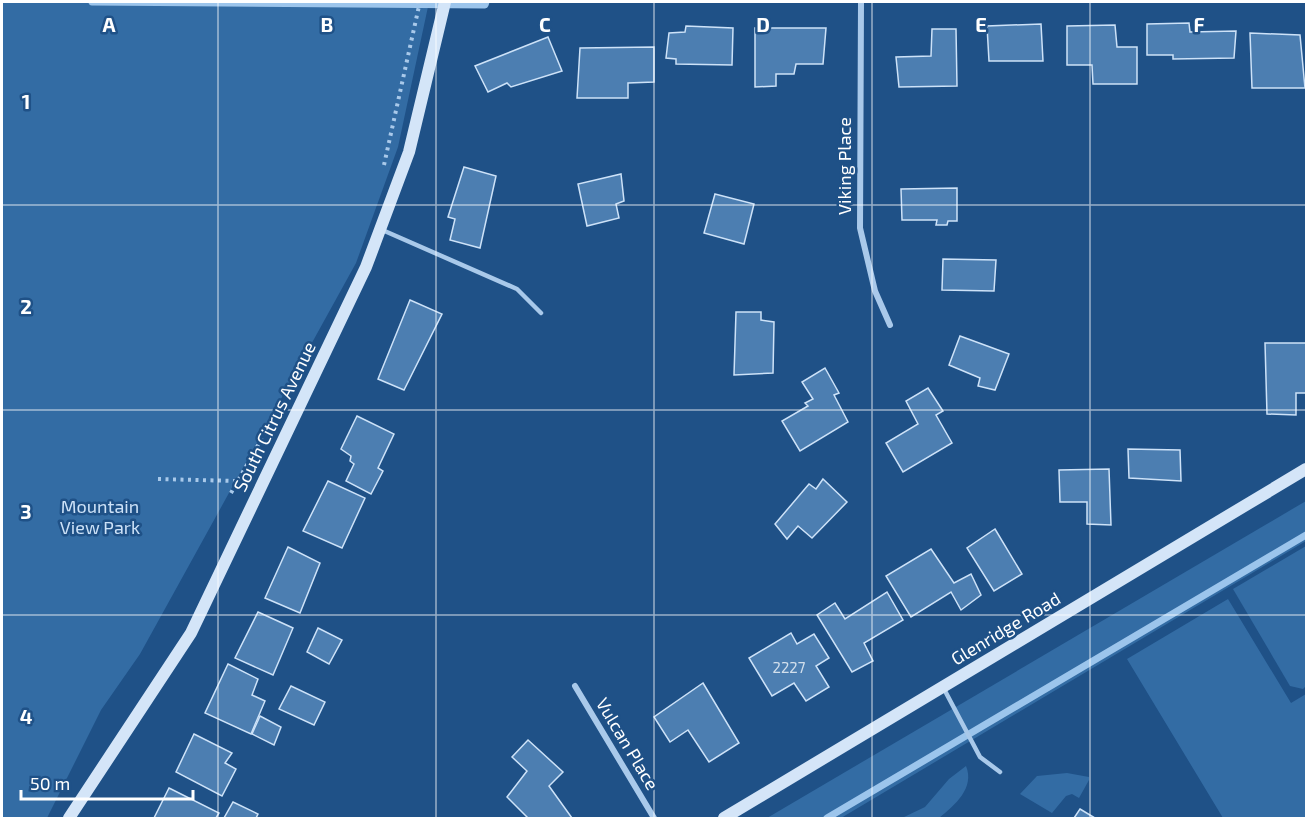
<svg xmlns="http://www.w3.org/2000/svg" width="1308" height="820" font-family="'Exo 2',sans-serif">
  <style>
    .green { fill: #336ca4 }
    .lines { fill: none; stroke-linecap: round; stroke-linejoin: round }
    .stream { stroke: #9cc5ec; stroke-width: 7 }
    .building { fill: #4c7eb1; stroke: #cde2f8; stroke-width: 1.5 }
    .path { stroke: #a9c9ea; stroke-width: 4; stroke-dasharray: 3 4.5; stroke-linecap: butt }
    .lane { stroke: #a9c9ea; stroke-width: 4.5 }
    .street { stroke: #a9c9ea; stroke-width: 6 }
    .secondary { stroke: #d4e5f8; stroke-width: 12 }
    .grid { fill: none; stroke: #fff; stroke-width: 1.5; stroke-opacity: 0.55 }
    .labels { text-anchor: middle; stroke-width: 5; stroke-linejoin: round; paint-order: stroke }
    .number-label { font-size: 15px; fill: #d2dfec }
    .street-label { font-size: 18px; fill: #fff; stroke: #1f5187 }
    .park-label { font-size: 18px; fill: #cde2f8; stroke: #1f5187 }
    .grid-label { font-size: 20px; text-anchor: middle; font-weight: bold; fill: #fff; stroke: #1f5187; stroke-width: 5; stroke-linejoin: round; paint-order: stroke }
  </style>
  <rect width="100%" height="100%" fill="#1f5187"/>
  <g class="green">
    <path d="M 2,2 L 429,2 L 398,147 L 356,263 L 140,654 L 101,710 L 47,818 L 2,818 Z"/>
    <path d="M 1306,501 L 1306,541 L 841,818 L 767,818 Z"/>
    <path d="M 1306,546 L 1306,686 L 1303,689 L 1290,686 L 1233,589 Z"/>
    <path d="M 1228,599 L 1291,703 L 1306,694 L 1306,818 L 1223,818 L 1127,659 Z"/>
    <path d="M 966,766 C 975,788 955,805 939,818 L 902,818 L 925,807 L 949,779 Z"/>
    <path d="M 1067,773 L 1089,777 L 1089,780 L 1079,798 L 1072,794 L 1066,796 L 1052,813 L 1020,794 L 1037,776 Z"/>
  </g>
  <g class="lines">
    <g class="stream">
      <path d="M 92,2 L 485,5 L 486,2"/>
      <path d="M 827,818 L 1306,535"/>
    </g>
  </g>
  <g class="building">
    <path d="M 1189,23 L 1190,32 L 1236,31 L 1234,58 L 1173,59 L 1173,55 L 1147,55 L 1147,24 Z"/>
    <path d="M 1041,24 L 1043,61 L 989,61 L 987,26 Z"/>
    <path d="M 1115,25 L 1117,47 L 1137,47 L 1137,84 L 1093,84 L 1092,65 L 1067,65 L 1067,26 Z"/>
    <path d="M 686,26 L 733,28 L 732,65 L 676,64 L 676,59 L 666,58 L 669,33 L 685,32 Z"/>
    <path d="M 755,28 L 826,28 L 823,64 L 796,64 L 794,74 L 776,74 L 776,86 L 755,87 Z"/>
    <path d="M 932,29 L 956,29 L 957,86 L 899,87 L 896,57 L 931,56 Z"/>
    <path d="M 1250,33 L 1300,35 L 1305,88 L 1252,88 Z"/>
    <path d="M 548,37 L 562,71 L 511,87 L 507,83 L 488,92 L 475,66 Z"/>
    <path d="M 654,47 L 654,82 L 628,83 L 628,98 L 577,98 L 580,48 Z"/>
    <path d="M 464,167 L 496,176 L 480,248 L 450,240 L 455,219 L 448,217 Z"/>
    <path d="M 621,174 L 624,201 L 616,204 L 619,218 L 587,226 L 578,184 Z"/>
    <path d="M 957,188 L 957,221 L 948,221 L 947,225 L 936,225 L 937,220 L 902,220 L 901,189 Z"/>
    <path d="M 715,194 L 754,204 L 744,244 L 704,233 Z"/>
    <path d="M 943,259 L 996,260 L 994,291 L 942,290 Z"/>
    <path d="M 410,300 L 442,314 L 404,390 L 378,379 Z"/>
    <path d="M 736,312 L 761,312 L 761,320 L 774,322 L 773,373 L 734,375 Z"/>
    <path d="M 960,336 L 1009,354 L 995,390 L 978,386 L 980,378 L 949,365 Z"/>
    <path d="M 1265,343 L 1306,343 L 1306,393 L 1296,393 L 1296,415 L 1267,414 Z"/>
    <path d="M 825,368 L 839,393 L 834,395 L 848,422 L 800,451 L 782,421 L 808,406 L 805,403 L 813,399 L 802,382 Z"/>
    <path d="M 928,388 L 943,411 L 936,415 L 952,443 L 903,472 L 886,443 L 918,424 L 906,401 Z"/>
    <path d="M 357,416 L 394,434 L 378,468 L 383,471 L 371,494 L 346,481 L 354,464 L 350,461 L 351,456 L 341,449 Z"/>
    <path d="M 1128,449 L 1180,450 L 1181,481 L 1129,478 Z"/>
    <path d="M 1109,469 L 1111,525 L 1087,524 L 1087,502 L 1060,502 L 1059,470 Z"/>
    <path d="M 823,479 L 847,502 L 812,538 L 798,526 L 787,539 L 775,524 L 809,484 L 816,489 Z"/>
    <path d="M 328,481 L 365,498 L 342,548 L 303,531 Z"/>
    <path d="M 995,529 L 1022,574 L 994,591 L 967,548 Z"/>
    <path d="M 288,547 L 320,563 L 300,613 L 265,598 Z"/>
    <path d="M 931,549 L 954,583 L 971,574 L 981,595 L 961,610 L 951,592 L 911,617 L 886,576 Z"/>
    <path d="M 887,592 L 903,620 L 864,643 L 873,661 L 852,672 L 817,615 L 835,603 L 845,619 Z"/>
    <path d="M 258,612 L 293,628 L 273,675 L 235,658 Z"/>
    <path d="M 318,628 L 342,640 L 329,664 L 307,652 Z"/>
    <path d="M 791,633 L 797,644 L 814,634 L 829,658 L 816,666 L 829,687 L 806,701 L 794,683 L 772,696 L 749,658 Z"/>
    <path d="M 228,664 L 258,679 L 252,695 L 265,701 L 251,734 L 205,713 Z"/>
    <path d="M 703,683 L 739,743 L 709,762 L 688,730 L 670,742 L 654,717 Z"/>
    <path d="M 291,686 L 325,702 L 314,725 L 279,709 Z"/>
    <path d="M 260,716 L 281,727 L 274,745 L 252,734 Z"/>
    <path d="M 194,734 L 232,753 L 225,763 L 236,769 L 222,796 L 176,772 Z"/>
    <path d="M 528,740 L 563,772 L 549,786 L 572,818 L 528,818 L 507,797 L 527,771 L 512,757 Z"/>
    <path d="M 169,788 L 219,813 L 216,818 L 154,818 Z"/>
    <path d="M 233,802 L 258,814 L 256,818 L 224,818 Z"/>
    <path d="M 1080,809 L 1095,818 L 1074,818 Z"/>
  </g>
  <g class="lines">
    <g class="path">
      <path d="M 384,165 L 419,6 L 418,2"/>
      <path d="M 158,479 L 238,481"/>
      <path d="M 231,493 L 266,431"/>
    </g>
    <g class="lane">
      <path d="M 380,229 L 517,289 L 541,313"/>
      <path d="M 944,689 L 980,757 L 1000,772"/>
    </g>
    <g class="street">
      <path d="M 861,2 L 860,228 L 875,291 L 890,325"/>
      <path d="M 575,686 L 654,818"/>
    </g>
    <g class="secondary">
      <path d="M 69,818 L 191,633 L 366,267 L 409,152 L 445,2"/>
      <path d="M 724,818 L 1306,469"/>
    </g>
  </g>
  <path class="grid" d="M 218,2 L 218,818M 436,2 L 436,818M 654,2 L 654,818M 872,2 L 872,818M 1090,2 L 1090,818M 2,205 L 1306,205M 2,410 L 1306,410M 2,615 L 1306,615"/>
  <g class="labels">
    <g class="number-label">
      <text x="789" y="673">2227</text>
    </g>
    <g class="street-label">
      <text transform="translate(845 166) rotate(-90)" y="6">Viking Place</text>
      <text transform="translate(275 417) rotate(-64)" y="6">South Citrus Avenue</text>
      <text transform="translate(1006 629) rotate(-31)" y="6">Glenridge Road</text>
      <text transform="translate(627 744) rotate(59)" y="6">Vulcan Place</text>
    </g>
    <g class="park-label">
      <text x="100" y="513">Mountain<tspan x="100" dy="21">View Park</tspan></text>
    </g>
  </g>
  <g class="grid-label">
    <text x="109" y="32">A</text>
    <text x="327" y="32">B</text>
    <text x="545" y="32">C</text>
    <text x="763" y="32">D</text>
    <text x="981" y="32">E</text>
    <text x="1199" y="32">F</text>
    <text x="26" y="109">1</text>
    <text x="26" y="314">2</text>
    <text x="26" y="519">3</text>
    <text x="26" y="724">4</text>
  </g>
  <rect width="1308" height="820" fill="none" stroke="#ffffff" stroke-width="6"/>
  <path d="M21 790v9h172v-9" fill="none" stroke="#ffffff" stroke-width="3"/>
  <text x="30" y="790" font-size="18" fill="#ffffff" stroke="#1f5187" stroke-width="4.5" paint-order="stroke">50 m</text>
</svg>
